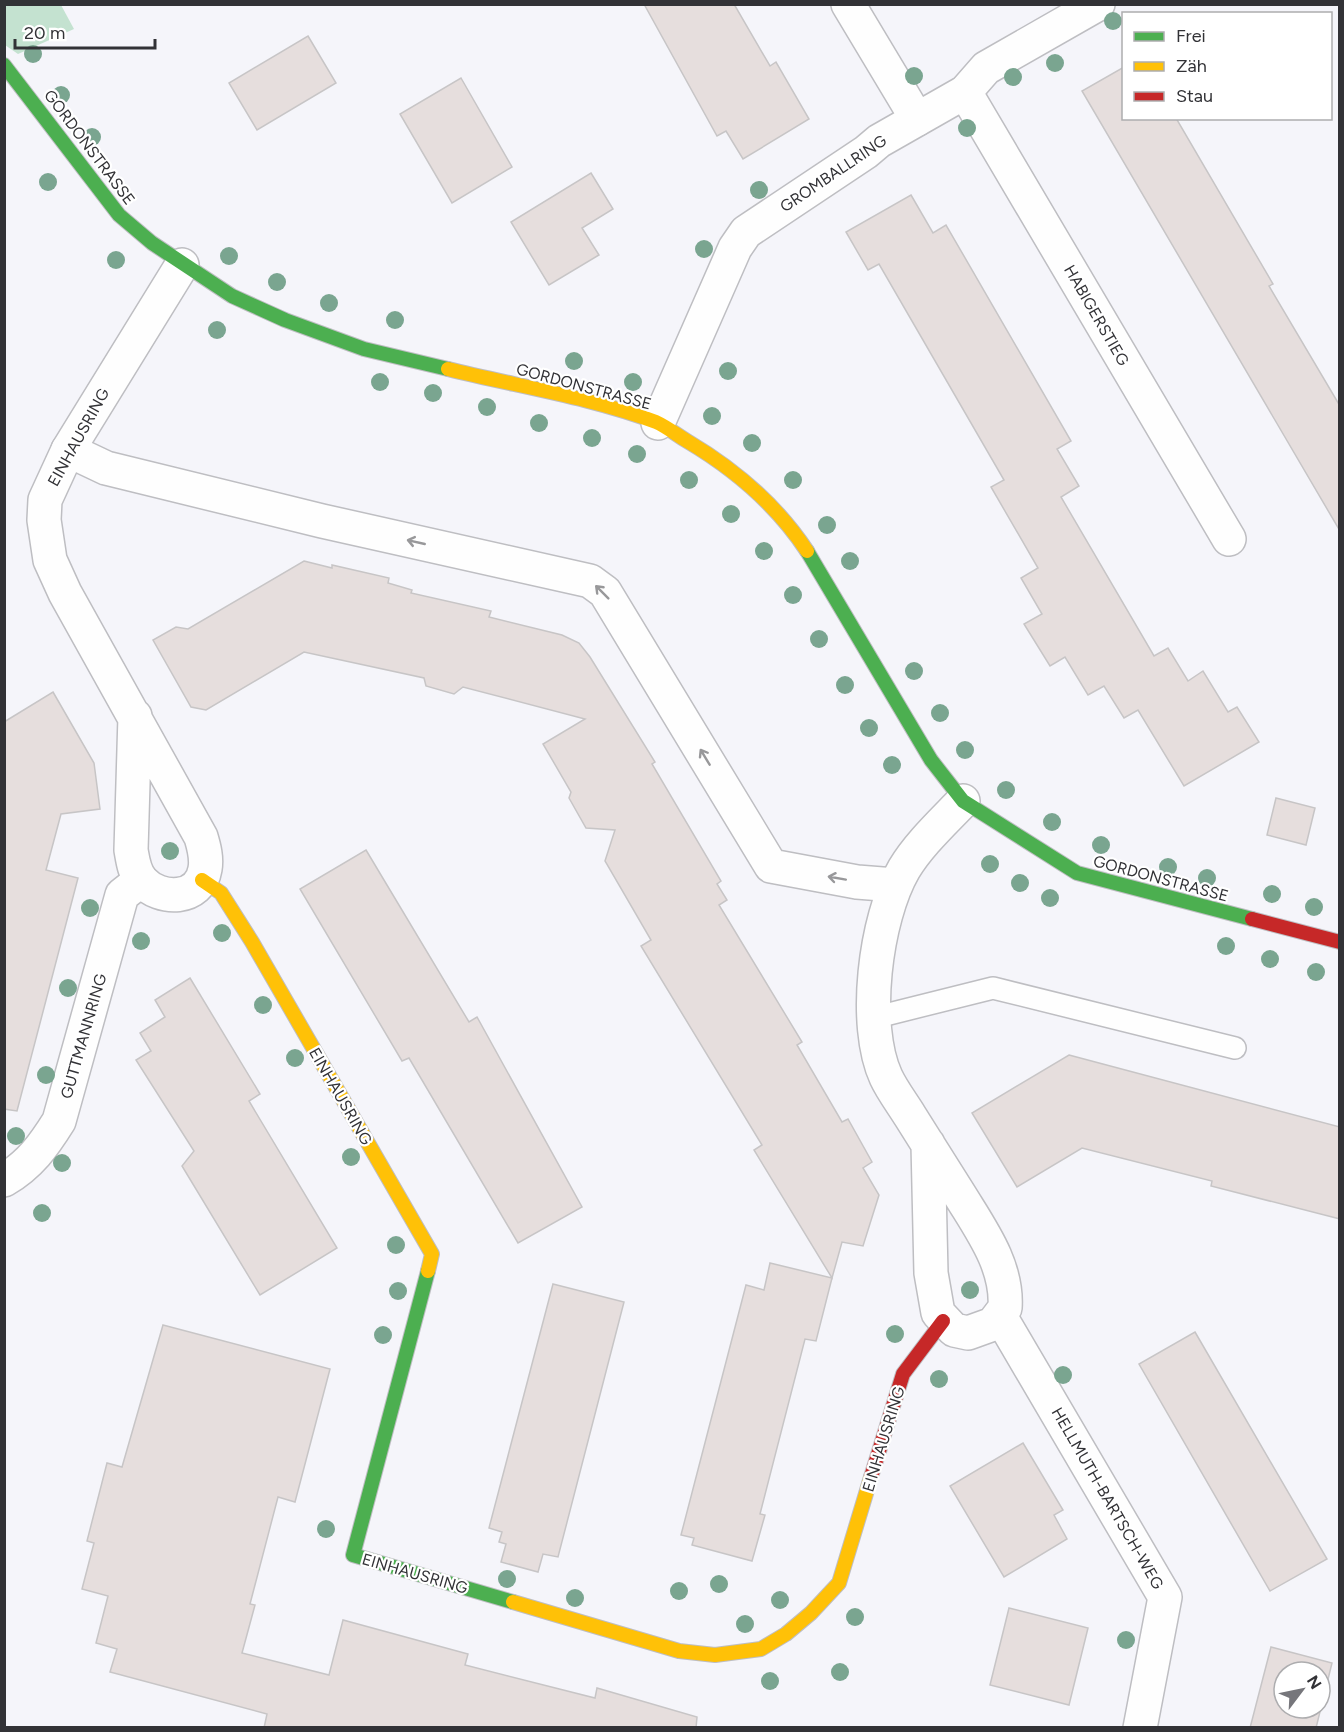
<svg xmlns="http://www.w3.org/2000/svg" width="1344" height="1732" font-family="Figtree,sans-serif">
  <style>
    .green { fill: #c4e2d0 }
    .building { fill: #e6dedd; stroke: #c7c5c6; stroke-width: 1.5; fill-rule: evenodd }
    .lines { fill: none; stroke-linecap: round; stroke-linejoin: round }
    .lane-casing { stroke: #bebec2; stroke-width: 24 }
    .street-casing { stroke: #bebec2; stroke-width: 36 }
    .fast-casing { stroke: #bebec2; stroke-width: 16 }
    .slow-casing { stroke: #bebec2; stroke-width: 16 }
    .jam-casing { stroke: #bebec2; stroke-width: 16 }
    .lane { stroke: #fefefe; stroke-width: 21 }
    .street { stroke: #fefefe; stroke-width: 33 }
    .fast { stroke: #4caf50; stroke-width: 14 }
    .slow { stroke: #ffc107; stroke-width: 14 }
    .jam { stroke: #c62828; stroke-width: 14 }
    .tree { fill: #7aa590 }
    .oneway { stroke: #98989a }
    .labels { text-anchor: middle; stroke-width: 4.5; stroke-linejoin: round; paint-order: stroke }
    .street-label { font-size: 16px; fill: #323236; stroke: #fff }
  </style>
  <rect width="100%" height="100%" fill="#f5f5fa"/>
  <path class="green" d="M 4,5 L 61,5 L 74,29 L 18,54 L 5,45 Z"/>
  <g class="building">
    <path d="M 644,4 L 734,4 L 770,66 L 776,62 L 809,119 L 743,159 L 726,131 L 717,136 Z"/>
    <path d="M 308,36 L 336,83 L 257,130 L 229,83 Z"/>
    <path d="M 1124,67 L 1124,118 L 1176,118 L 1273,284 L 1269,286 L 1340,406 L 1340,531 L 1082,91 Z"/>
    <path d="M 461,78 L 512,167 L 452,203 L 400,114 Z"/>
    <path d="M 591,173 L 613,209 L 582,228 L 599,255 L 549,285 L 511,222 Z"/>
    <path d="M 911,195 L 933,233 L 946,225 L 1071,441 L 1057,449 L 1079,486 L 1061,497 L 1154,656 L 1168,648 L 1188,681 L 1203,671 L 1228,712 L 1237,707 L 1259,742 L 1184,786 L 1138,710 L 1124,718 L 1104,686 L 1088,695 L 1065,657 L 1050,666 L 1024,624 L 1042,614 L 1021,578 L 1038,568 L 991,487 L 1004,480 L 879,264 L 868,270 L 846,232 Z"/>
    <path d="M 304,561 L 332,568 L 332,565 L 389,578 L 388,583 L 412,590 L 411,593 L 491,611 L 489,617 L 562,635 L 579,643 L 590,657 L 655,762 L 652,764 L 721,881 L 717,884 L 727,900 L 719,905 L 802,1042 L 797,1045 L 842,1122 L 848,1119 L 872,1162 L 863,1168 L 879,1195 L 863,1246 L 842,1242 L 832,1278 L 754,1150 L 762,1145 L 641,946 L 651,940 L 605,861 L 615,830 L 586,828 L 569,798 L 571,792 L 543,744 L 585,719 L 463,687 L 454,694 L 426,686 L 424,678 L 304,652 L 206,710 L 191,707 L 153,640 L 176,627 L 188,629 Z"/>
    <path d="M 53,692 L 94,763 L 100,809 L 61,814 L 46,870 L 78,878 L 17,1111 L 4,1109 L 4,722 Z"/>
    <path d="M 1276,798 L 1315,808 L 1306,845 L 1267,835 Z"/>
    <path d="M 366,850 L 469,1022 L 477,1017 L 582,1207 L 518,1243 L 409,1058 L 402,1061 L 300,889 Z"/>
    <path d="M 190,978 L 260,1094 L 249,1101 L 337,1248 L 260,1295 L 182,1166 L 194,1151 L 136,1060 L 151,1051 L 140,1033 L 165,1017 L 155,1000 Z"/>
    <path d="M 1069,1055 L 1340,1127 L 1340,1219 L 1211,1186 L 1212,1181 L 1082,1148 L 1017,1187 L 972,1113 Z"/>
    <path d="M 770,1263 L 832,1278 L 816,1341 L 805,1339 L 760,1514 L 765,1515 L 752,1561 L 692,1545 L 694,1538 L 681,1535 L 746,1285 L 764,1290 Z"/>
    <path d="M 553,1284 L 624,1302 L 558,1557 L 543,1554 L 538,1572 L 501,1562 L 506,1544 L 499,1542 L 502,1532 L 489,1528 Z"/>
    <path d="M 163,1325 L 330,1369 L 295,1502 L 278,1497 L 250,1604 L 255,1605 L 242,1653 L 329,1675 L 343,1620 L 468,1654 L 465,1665 L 595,1698 L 597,1688 L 697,1717 L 696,1728 L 264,1728 L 267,1714 L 110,1672 L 117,1649 L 96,1643 L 108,1596 L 82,1589 L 94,1543 L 87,1541 L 107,1463 L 122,1467 Z"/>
    <path d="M 1195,1332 L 1327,1559 L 1270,1591 L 1139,1364 Z"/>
    <path d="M 1023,1443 L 1063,1510 L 1054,1515 L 1067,1539 L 1004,1577 L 950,1486 Z"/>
    <path d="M 1009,1608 L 1088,1628 L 1069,1705 L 990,1685 Z"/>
    <path d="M 1271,1647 L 1332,1663 L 1316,1728 L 1250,1728 ZM 1284,1672 L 1320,1672 L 1320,1708 L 1284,1708 Z"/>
  </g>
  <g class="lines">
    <defs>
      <path id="lane" d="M 873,1018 L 993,988 L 1235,1048"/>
      <g id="street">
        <path d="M 848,4 L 917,119"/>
        <path d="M 965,92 L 1229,539"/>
        <path d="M 658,423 L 735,248 L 746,232 L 866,152 L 879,141 L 965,92 L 986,68 L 1098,4"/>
        <path d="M 68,450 L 106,468 L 322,521 L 590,581 L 605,592 L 771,866 L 857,882 L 895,885"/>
        <path d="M 135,716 L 131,850 C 133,861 134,872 142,881 C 160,901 200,901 205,869 C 207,858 204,847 201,837 L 65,593 L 50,560 L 44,520 L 45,500 L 68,450 L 182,265"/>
        <path d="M 928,1144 L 931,1273 L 938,1313 L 954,1330 L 968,1333 L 993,1324 L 1005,1308 C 1008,1267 982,1231 961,1197 C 944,1170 927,1143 910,1116 C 902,1103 892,1090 886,1077 C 862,1025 875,919 904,869 C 919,844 943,822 963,801"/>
        <path d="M 4,1180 C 30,1165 44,1145 59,1121 L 122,895 L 141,880"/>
        <path d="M 1000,1316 L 1165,1597 L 1140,1728"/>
      </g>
      <g id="fast">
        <path d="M 4,65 L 119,215 L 152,243 L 232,296 L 285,320 L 364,349 L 448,369"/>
        <path d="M 807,551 L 931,760 L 963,801 L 1077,873 L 1252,919"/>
        <path d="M 428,1271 L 353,1555 L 513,1602"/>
      </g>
      <g id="slow">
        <path d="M 448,369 C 516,386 590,397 656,422 C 667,427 677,435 687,441 C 736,470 776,504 807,551"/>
        <path d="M 202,880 L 221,893 L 252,942 L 432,1254 L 428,1271"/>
        <path d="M 513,1602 L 679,1651 L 715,1655 L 761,1649 L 786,1634 L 811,1613 L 839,1583 L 871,1477"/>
      </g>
      <g id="jam">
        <path d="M 1252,919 L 1340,942"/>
        <path d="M 871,1477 L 903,1374 L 943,1321"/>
      </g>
    </defs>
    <use href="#lane" class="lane-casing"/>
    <use href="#street" class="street-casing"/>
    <use href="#fast" class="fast-casing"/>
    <use href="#slow" class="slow-casing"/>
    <use href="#jam" class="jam-casing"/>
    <use href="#lane" class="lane"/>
    <use href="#street" class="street"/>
    <use href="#fast" class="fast"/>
    <use href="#slow" class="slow"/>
    <use href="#jam" class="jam"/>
  </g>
  <g class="tree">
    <circle cx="1113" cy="21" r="9"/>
    <circle cx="33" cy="54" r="9"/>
    <circle cx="1055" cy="63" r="9"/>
    <circle cx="914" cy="76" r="9"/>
    <circle cx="1013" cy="77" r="9"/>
    <circle cx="61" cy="95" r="9"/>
    <circle cx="967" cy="128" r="9"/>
    <circle cx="92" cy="137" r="9"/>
    <circle cx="48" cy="182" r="9"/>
    <circle cx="759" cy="190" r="9"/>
    <circle cx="704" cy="249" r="9"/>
    <circle cx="229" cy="256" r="9"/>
    <circle cx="116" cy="260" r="9"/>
    <circle cx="277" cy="282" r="9"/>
    <circle cx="329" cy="303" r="9"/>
    <circle cx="395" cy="320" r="9"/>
    <circle cx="217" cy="330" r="9"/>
    <circle cx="574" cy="361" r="9"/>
    <circle cx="728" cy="371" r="9"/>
    <circle cx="380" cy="382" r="9"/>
    <circle cx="633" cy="382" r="9"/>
    <circle cx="433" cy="393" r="9"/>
    <circle cx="487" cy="407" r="9"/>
    <circle cx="712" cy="416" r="9"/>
    <circle cx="539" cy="423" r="9"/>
    <circle cx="592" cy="438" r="9"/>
    <circle cx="752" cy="443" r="9"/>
    <circle cx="637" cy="454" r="9"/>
    <circle cx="689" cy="480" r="9"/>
    <circle cx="793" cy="480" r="9"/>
    <circle cx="731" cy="514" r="9"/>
    <circle cx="827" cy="525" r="9"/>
    <circle cx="764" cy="551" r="9"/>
    <circle cx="850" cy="561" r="9"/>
    <circle cx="793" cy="595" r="9"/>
    <circle cx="819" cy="639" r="9"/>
    <circle cx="914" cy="671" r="9"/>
    <circle cx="845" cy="685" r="9"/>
    <circle cx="940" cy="713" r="9"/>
    <circle cx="869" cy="728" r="9"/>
    <circle cx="965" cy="750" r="9"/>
    <circle cx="892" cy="765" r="9"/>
    <circle cx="1006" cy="790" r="9"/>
    <circle cx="1052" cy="822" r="9"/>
    <circle cx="1101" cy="845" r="9"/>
    <circle cx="170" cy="851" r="9"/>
    <circle cx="990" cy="864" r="9"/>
    <circle cx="1168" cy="867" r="9"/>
    <circle cx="1207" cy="878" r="9"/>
    <circle cx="1020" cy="883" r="9"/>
    <circle cx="1272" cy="894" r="9"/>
    <circle cx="1050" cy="898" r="9"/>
    <circle cx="1314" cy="907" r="9"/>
    <circle cx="90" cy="908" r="9"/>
    <circle cx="222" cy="933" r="9"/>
    <circle cx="141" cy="941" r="9"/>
    <circle cx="1226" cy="946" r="9"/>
    <circle cx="1270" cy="959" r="9"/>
    <circle cx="1316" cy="972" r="9"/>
    <circle cx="68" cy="988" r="9"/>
    <circle cx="263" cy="1005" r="9"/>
    <circle cx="295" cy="1058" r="9"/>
    <circle cx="46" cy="1075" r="9"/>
    <circle cx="16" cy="1136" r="9"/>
    <circle cx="351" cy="1157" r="9"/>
    <circle cx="62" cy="1163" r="9"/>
    <circle cx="42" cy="1213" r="9"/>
    <circle cx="396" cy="1245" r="9"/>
    <circle cx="970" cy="1290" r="9"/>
    <circle cx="398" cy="1291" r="9"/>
    <circle cx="895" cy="1334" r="9"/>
    <circle cx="383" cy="1335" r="9"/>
    <circle cx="1063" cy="1375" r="9"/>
    <circle cx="939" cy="1379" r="9"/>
    <circle cx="326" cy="1529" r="9"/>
    <circle cx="507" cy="1579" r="9"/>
    <circle cx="719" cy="1584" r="9"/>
    <circle cx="679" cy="1591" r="9"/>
    <circle cx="575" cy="1598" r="9"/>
    <circle cx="780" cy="1600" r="9"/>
    <circle cx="855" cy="1617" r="9"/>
    <circle cx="745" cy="1624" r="9"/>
    <circle cx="1126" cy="1640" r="9"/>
    <circle cx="840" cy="1672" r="9"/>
    <circle cx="770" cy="1681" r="9"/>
  </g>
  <defs><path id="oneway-shaft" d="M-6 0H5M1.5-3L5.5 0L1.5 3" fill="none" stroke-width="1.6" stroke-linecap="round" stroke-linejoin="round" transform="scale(1.5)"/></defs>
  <g class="oneway">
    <use href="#oneway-shaft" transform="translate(416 542) rotate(-167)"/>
    <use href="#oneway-shaft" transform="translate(602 592) rotate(-135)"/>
    <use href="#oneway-shaft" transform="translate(705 757) rotate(-121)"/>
    <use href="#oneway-shaft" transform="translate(837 878) rotate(-170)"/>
  </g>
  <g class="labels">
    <g class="street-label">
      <text transform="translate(90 147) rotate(53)" y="6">GORDONSTRASSE</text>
      <text transform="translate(833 173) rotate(-34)" y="6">GROMBALLRING</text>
      <text transform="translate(1097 315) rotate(60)" y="6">HABIGERSTIEG</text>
      <text transform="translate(584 386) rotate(15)" y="6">GORDONSTRASSE</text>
      <text transform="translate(78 437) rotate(-61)" y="6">EINHAUSRING</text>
      <text transform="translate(1161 878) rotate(15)" y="6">GORDONSTRASSE</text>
      <text transform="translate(83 1036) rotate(-74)" y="6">GUTTMANNRING</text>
      <text transform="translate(341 1096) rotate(60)" y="6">EINHAUSRING</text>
      <text transform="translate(883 1439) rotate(-73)" y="6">EINHAUSRING</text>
      <text transform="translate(1108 1498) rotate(60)" y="6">HELLMUTH-BARTSCH-WEG</text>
      <text transform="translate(415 1573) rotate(16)" y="6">EINHAUSRING</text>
    </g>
  </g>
  <rect width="1344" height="1732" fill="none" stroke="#323236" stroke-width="12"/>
  <rect x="1122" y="12" width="210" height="108" fill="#ffffff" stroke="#adadaf" stroke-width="1.5"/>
  <rect x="1134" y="32" width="30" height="9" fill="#4caf50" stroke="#adadaf" stroke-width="1.5"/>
  <text x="1176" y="42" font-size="18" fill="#323236">Frei</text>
  <rect x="1134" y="62" width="30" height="9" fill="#ffc107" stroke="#adadaf" stroke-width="1.5"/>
  <text x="1176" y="72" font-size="18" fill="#323236">Zäh</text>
  <rect x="1134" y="92" width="30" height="9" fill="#c62828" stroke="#adadaf" stroke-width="1.5"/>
  <text x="1176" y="102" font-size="18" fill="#323236">Stau</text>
  <g transform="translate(1302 1690) rotate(58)"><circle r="28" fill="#ffffff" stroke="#adadaf" stroke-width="1.5"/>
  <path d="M0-4.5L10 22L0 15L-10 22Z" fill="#76767b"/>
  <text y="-9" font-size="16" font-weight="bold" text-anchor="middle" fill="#323236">N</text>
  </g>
  <path d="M15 39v9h140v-9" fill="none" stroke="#323236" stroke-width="3"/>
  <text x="24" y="39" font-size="18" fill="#323236" stroke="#ffffff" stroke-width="4.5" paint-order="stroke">20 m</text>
</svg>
